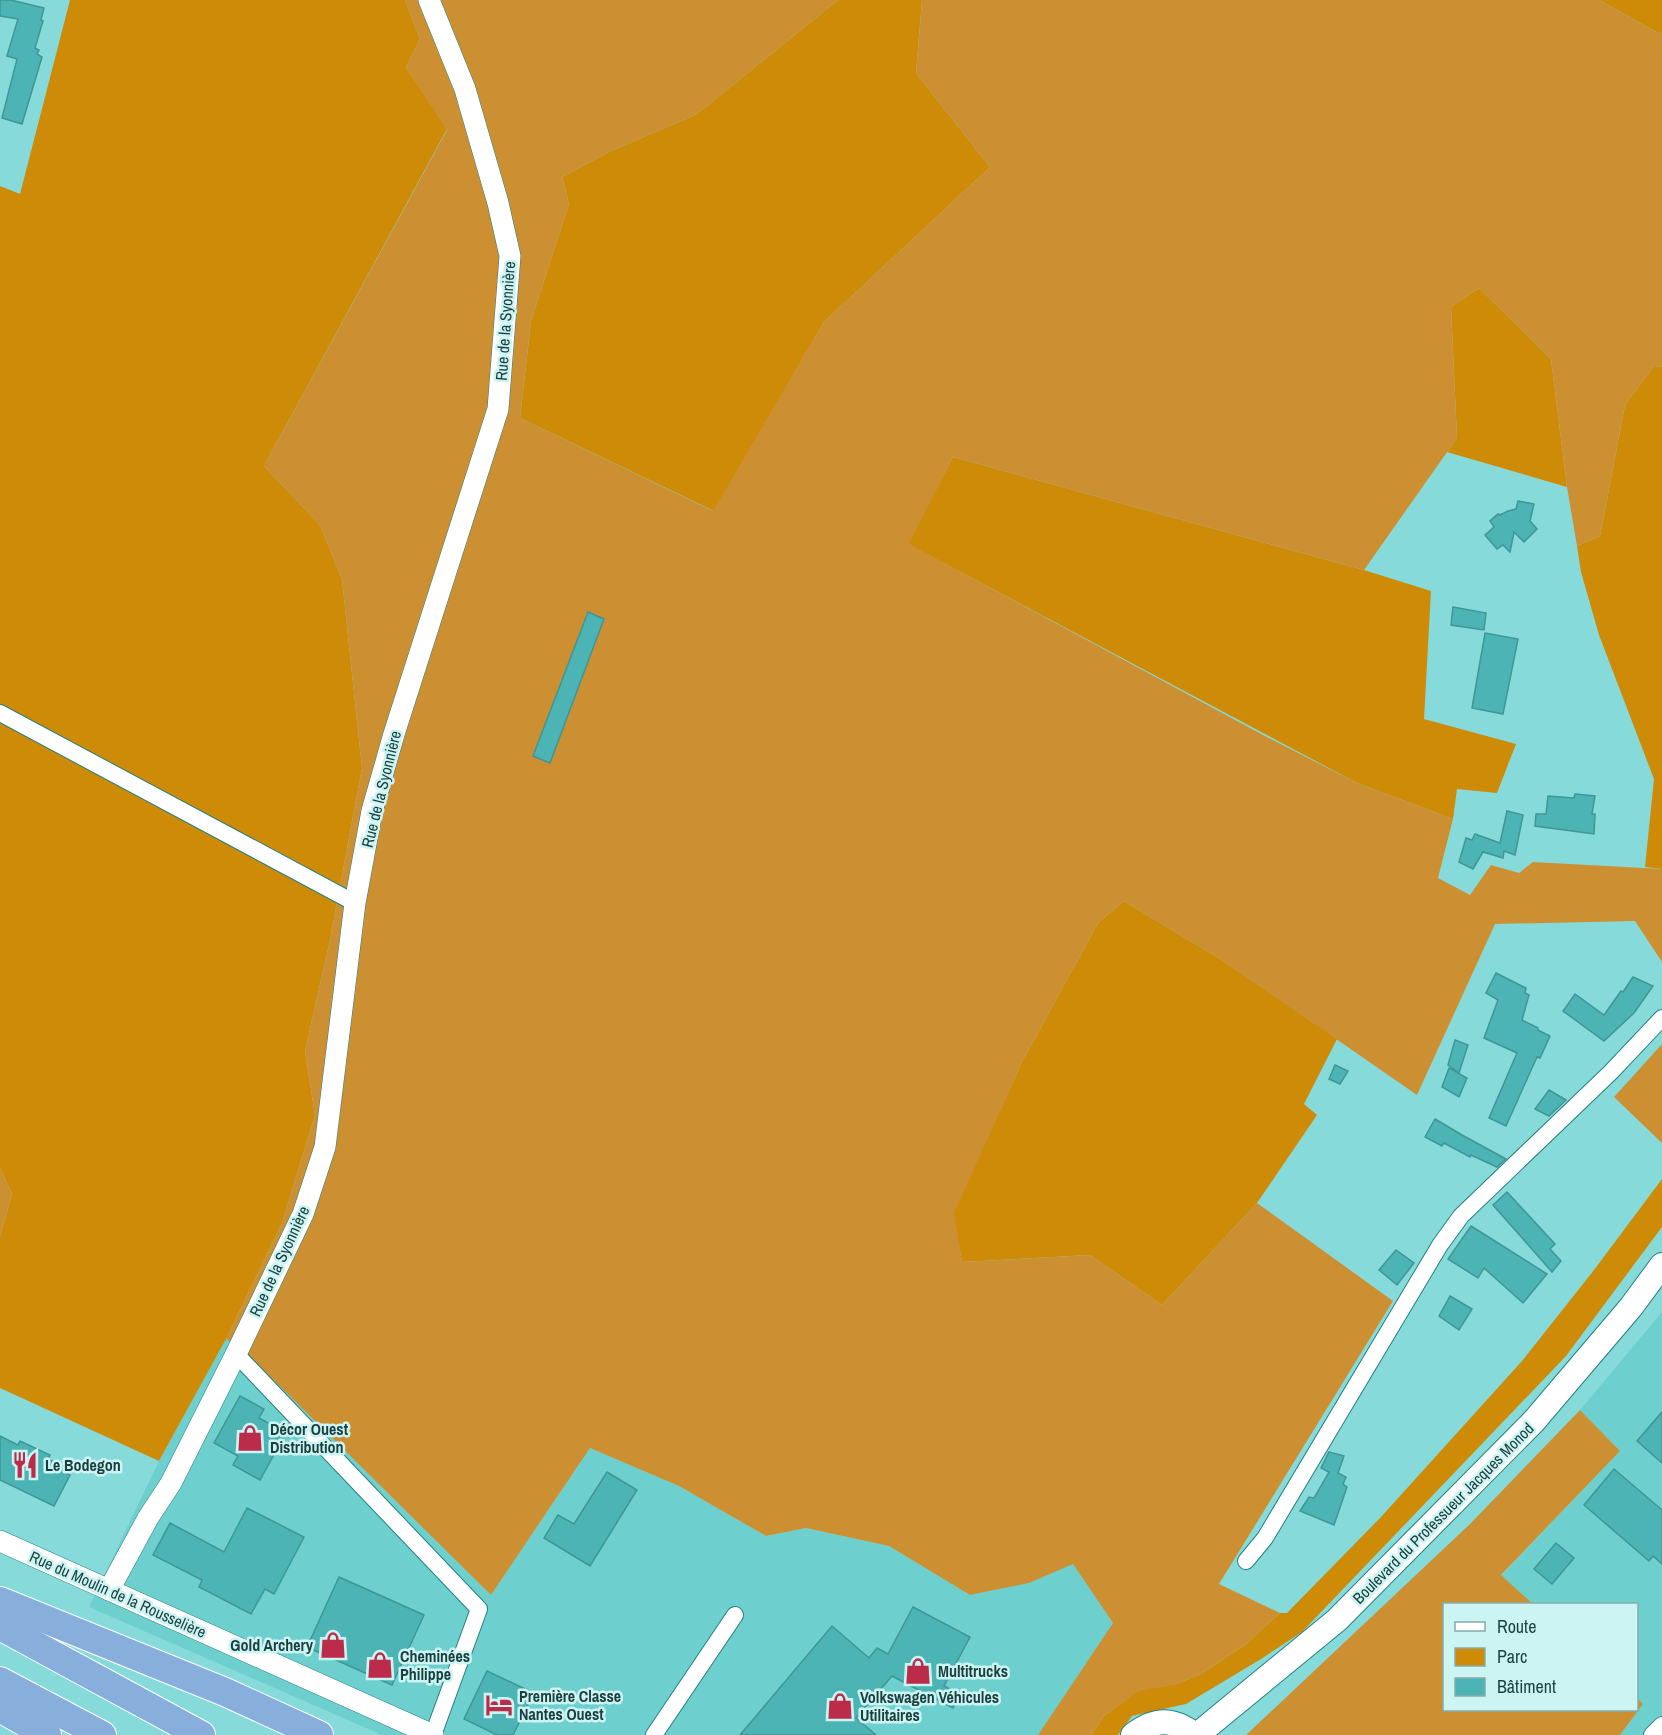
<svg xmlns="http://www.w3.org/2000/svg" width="1662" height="1735" font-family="'Archivo Narrow',sans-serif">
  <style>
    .built { fill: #6ed0ce }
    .green { fill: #ce8b08 }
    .forest { fill: #cc9033 }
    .building { fill: #4cb4b4; stroke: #3f9695; stroke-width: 1.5 }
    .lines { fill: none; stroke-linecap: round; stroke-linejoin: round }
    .minor-casing { stroke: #24807f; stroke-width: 18 }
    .tertiary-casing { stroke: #24807f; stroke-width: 22 }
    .secondary-casing { stroke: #24807f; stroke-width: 26 }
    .trunk-casing { stroke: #fff; stroke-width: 30 }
    .minor { stroke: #fff; stroke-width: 16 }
    .tertiary { stroke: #fff; stroke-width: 21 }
    .secondary { stroke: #fff; stroke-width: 24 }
    .trunk { stroke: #88aedc; stroke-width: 28 }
    .labels { text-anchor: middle; stroke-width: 5; stroke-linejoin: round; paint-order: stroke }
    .street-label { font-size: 16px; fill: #1b3f3f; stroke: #cbf4f3 }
    .poi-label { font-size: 16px; font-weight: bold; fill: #1b3f3f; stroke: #cbf4f3; text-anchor: start }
  </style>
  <rect width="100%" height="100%" fill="#86dbda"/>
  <g class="built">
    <path d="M 1662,1312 L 1662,1735 L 1620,1735 L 1643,1704 L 1637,1698 L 1636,1604 L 1533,1604 L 1501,1576 L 1620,1451 L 1580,1410 Z"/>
    <path d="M 226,1339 L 243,1350 L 491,1595 L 590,1448 L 679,1486 L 766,1536 L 806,1528 L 889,1546 L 970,1595 L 1029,1583 L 1073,1563 L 1113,1623 L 1038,1735 L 382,1735 L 89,1607 L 159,1461 Z"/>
  </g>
  <g class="green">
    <path d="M 70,0 L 405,0 L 420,39 L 406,67 L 447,129 L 264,466 L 320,525 L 342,579 L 362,768 L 330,940 L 305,1051 L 315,1115 L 282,1223 L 226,1339 L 159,1461 L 0,1388 L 0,1236 L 12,1194 L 0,1168 L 0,186 L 20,194 Z"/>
    <path d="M 838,0 L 922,0 L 916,73 L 990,167 L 824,322 L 714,511 L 520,418 L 531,321 L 569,204 L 562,177 L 609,152 L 697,114 Z"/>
    <path d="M 1599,0 L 1662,0 L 1662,35 Z"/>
    <path d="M 1479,288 L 1551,359 L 1567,487 L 1447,452 L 1457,438 L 1451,307 Z"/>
    <path d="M 1654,366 L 1662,367 L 1662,869 L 1645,867 L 1654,779 L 1599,635 L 1581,572 L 1577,546 L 1600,536 L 1625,405 Z"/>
    <path d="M 953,457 L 1364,570 L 1431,591 L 1424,719 L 1516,744 L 1497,793 L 1457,789 L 1453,819 L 1357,783 L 908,544 Z"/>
    <path d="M 1124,901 L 1222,960 L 1337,1039 L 1304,1104 L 1317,1115 L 1257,1203 L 1162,1305 L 1090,1255 L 962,1262 L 953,1213 L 1023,1060 L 1098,923 Z"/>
    <path d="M 1662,1179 L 1662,1227 L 1566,1356 L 1302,1632 L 1261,1659 L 1186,1704 L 1132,1716 L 1118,1735 L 1091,1735 L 1104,1716 L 1139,1690 L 1176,1684 L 1201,1674 L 1246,1644 L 1280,1613 L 1287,1613 L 1381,1517 L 1522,1361 L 1594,1270 Z"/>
  </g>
  <g class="forest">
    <path d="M 405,0 L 838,0 L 697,114 L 609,152 L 562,177 L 569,204 L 531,321 L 520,418 L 713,511 L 824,322 L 990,167 L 916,73 L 922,0 L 1599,0 L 1662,35 L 1662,367 L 1654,366 L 1625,405 L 1600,536 L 1577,546 L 1567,487 L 1551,359 L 1479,288 L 1451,307 L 1457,438 L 1364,570 L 953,457 L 909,544 L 1265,736 L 1357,783 L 1453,819 L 1438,878 L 1470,895 L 1491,865 L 1519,873 L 1533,862 L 1662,869 L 1662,962 L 1635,921 L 1495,924 L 1417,1095 L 1222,960 L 1124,901 L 1098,923 L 1023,1060 L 954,1213 L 962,1262 L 1090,1255 L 1162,1305 L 1257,1203 L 1393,1301 L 1219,1584 L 1280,1613 L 1246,1644 L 1201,1674 L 1176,1684 L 1139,1691 L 1104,1716 L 1091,1735 L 1038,1735 L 1113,1623 L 1073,1564 L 1029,1583 L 970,1595 L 889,1546 L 806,1528 L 766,1536 L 679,1486 L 590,1448 L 491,1595 L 243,1350 L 226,1339 L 282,1223 L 315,1115 L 305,1051 L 330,940 L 362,768 L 342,579 L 320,525 L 264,466 L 447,130 L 406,67 L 420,39 Z"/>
    <path d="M 1662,1044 L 1662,1143 L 1614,1097 Z"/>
    <path d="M 0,1168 L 12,1194 L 0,1236 Z"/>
    <path d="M 1580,1410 L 1620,1451 L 1501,1575 L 1533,1604 L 1444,1604 L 1444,1710 L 1636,1710 L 1637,1698 L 1643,1704 L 1620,1735 L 1246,1735 L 1470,1524 Z"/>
  </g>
  <g class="building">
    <path d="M 0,0 L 11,0 L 44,8 L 41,20 L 43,21 L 35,48 L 39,50 L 37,54 L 42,57 L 22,124 L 2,118 L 17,59 L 7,56 L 18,19 L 0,16 Z"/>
    <path d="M 1518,501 L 1534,504 L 1530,521 L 1537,529 L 1524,542 L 1514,532 L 1510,552 L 1503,545 L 1497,549 L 1485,535 L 1494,527 L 1490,521 L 1498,514 L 1500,515 L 1508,511 L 1516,509 Z"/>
    <path d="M 1453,607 L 1486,613 L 1484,630 L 1451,625 Z"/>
    <path d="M 588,612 L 604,619 L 550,763 L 533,756 Z"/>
    <path d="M 1485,633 L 1518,639 L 1503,714 L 1472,708 Z"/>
    <path d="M 1575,794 L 1595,796 L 1592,814 L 1595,814 L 1594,834 L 1535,826 L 1536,814 L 1546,814 L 1548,796 L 1574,798 Z"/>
    <path d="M 1507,811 L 1523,815 L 1515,855 L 1504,851 L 1503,858 L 1483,852 L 1473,869 L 1459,862 L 1466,838 L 1472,840 L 1475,834 L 1500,843 Z"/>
    <path d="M 1496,973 L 1526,988 L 1525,993 L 1529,995 L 1522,1020 L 1538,1028 L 1538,1030 L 1550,1036 L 1540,1058 L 1537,1057 L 1506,1126 L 1489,1118 L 1517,1053 L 1484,1038 L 1498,1000 L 1486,993 Z"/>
    <path d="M 1633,977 L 1653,986 L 1634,1013 L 1604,1041 L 1563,1011 L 1575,994 L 1604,1015 L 1621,991 L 1623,992 Z"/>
    <path d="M 1455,1040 L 1468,1045 L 1459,1073 L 1448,1065 Z"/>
    <path d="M 1335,1065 L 1348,1071 L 1340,1084 L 1329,1079 Z"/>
    <path d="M 1449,1068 L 1467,1078 L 1459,1097 L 1442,1087 Z"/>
    <path d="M 1549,1090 L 1566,1100 L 1549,1116 L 1535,1109 Z"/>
    <path d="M 1435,1119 L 1462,1135 L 1506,1159 L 1497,1167 L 1471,1155 L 1470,1157 L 1444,1143 L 1442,1146 L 1425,1137 Z"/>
    <path d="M 1507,1192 L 1555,1244 L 1550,1249 L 1561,1261 L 1552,1272 L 1493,1205 Z"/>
    <path d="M 1471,1226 L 1547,1274 L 1523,1303 L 1484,1268 L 1478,1278 L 1448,1259 Z"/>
    <path d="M 1396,1250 L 1414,1263 L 1397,1285 L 1379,1270 Z"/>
    <path d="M 1450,1296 L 1472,1309 L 1459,1330 L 1439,1316 Z"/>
    <path d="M 240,1396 L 264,1409 L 259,1418 L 286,1433 L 260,1480 L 233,1465 L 238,1456 L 214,1443 Z"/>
    <path d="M 1662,1412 L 1662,1463 L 1637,1441 Z"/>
    <path d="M 0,1436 L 18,1445 L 20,1441 L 50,1455 L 48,1459 L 68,1469 L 66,1473 L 70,1475 L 54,1506 L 0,1480 Z"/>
    <path d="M 1329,1452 L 1344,1456 L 1338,1473 L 1346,1477 L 1343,1484 L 1347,1487 L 1334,1525 L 1300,1511 L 1309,1497 L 1314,1498 L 1329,1472 L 1321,1468 Z"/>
    <path d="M 1614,1469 L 1662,1510 L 1662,1564 L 1653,1556 L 1649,1561 L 1584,1505 Z"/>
    <path d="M 607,1472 L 637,1490 L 590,1566 L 544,1538 L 558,1515 L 574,1524 Z"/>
    <path d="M 247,1508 L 304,1537 L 274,1594 L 265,1589 L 251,1614 L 199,1587 L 202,1580 L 153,1555 L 170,1523 L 224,1552 Z"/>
    <path d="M 1556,1543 L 1574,1558 L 1552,1584 L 1534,1569 Z"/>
    <path d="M 339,1577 L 424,1615 L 392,1685 L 307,1647 Z"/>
    <path d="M 913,1607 L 970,1637 L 944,1686 L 960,1694 L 953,1708 L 892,1676 L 856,1718 L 876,1735 L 740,1735 L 832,1626 L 869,1658 L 877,1648 L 888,1654 Z"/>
    <path d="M 487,1671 L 534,1693 L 513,1735 L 497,1735 L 464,1719 Z"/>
  </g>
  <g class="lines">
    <defs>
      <g id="minor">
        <path d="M 0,713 L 355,903"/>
        <path d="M 236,1354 L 479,1609 L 433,1735"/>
        <path d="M 1246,1561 L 1265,1538 L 1440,1245 L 1461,1216 L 1611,1072 L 1662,1018"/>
        <path d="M 654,1735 L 735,1615"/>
        <path d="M 1652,1735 L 1662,1725"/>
      </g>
      <g id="tertiary">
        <path d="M 0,1541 L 433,1735"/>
        <path d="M 109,1590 L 148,1518 L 171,1483 L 236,1354 L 303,1214 L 325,1147 L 355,903 L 372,811 L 394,734 L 498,409 L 510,256 L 498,203 L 465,89 L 429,0"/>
      </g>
      <g id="secondary">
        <path d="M 1133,1735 C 1155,1718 1173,1718 1195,1735"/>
        <path d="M 1197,1735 L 1337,1620 L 1534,1421 L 1631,1307 L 1662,1265"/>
      </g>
      <g id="trunk">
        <path d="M 0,1601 L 225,1692 L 319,1735"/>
        <path d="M 0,1626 L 201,1735"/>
        <path d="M 0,1681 L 102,1735"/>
        <path d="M 0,1708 L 47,1735"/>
      </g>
    </defs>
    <use href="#minor" class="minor-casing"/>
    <use href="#tertiary" class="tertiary-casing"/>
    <use href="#secondary" class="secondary-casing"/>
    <use href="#trunk" class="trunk-casing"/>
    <use href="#minor" class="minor"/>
    <use href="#tertiary" class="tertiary"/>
    <use href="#secondary" class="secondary"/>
    <use href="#trunk" class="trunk"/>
  </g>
  <defs>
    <symbol id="shop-bare" viewBox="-9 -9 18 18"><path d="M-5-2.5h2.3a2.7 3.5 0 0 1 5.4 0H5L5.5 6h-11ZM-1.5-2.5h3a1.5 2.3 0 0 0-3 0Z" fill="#bc2b4a" stroke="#cbf4f3" stroke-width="2.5" paint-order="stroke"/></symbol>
    <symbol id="restaurant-bare" viewBox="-9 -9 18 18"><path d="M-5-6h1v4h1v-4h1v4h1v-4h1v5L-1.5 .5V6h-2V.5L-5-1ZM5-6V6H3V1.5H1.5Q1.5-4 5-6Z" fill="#bc2b4a" stroke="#cbf4f3" stroke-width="2.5" paint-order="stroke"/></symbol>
    <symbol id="hotel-bare" viewBox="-9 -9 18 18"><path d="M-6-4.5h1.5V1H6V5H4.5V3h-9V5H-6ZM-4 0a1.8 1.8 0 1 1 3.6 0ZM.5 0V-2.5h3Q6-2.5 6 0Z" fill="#bc2b4a" stroke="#cbf4f3" stroke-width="2.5" paint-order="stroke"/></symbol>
  </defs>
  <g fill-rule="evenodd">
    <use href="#shop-bare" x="231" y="1419" width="38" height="38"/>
    <use href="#restaurant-bare" x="6" y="1446" width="38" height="38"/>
    <use href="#shop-bare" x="314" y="1626" width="38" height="38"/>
    <use href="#shop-bare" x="361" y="1646" width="38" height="38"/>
    <use href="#shop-bare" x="899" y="1652" width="38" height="38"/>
    <use href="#hotel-bare" x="480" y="1686" width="38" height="38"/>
    <use href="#shop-bare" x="821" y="1687" width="38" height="38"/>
  </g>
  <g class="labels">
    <g class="street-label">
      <text transform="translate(505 321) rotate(-86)" y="6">Rue de la Syonnière</text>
      <text transform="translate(381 789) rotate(-76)" y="6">Rue de la Syonnière</text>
      <text transform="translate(279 1261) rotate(-65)" y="6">Rue de la Syonnière</text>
      <text transform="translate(1443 1513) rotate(-45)" y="6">Boulevard du Professueur Jacques Monod</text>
      <text transform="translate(118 1594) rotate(24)" y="6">Rue du Moulin de la Rousselière</text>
    </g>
    <g class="poi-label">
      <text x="270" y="1435">Décor Ouest<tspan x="270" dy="18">Distribution</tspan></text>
      <text x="45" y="1471">Le Bodegon</text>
      <text x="313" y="1651" text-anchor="end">Gold Archery</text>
      <text x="400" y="1662">Cheminées<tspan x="400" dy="18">Philippe</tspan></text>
      <text x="938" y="1677">Multitrucks</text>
      <text x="519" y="1702">Première Classe<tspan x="519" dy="18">Nantes Ouest</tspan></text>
      <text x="860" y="1703">Volkswagen Véhicules<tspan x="860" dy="18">Utilitaires</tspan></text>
    </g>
  </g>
  <rect x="1443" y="1603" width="195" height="108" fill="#cbf4f3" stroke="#85acab" stroke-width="1.5"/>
  <rect x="1455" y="1622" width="30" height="9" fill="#ffffff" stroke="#85acab" stroke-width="1.5"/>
  <text x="1497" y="1633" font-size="18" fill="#1b3f3f">Route</text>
  <rect x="1455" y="1648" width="30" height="18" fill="#ce8b08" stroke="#85acab" stroke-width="1.5"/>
  <text x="1497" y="1663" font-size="18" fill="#1b3f3f">Parc</text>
  <rect x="1455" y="1678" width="30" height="18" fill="#4cb4b4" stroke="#85acab" stroke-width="1.5"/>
  <text x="1497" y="1693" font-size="18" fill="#1b3f3f">Bâtiment</text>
</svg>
